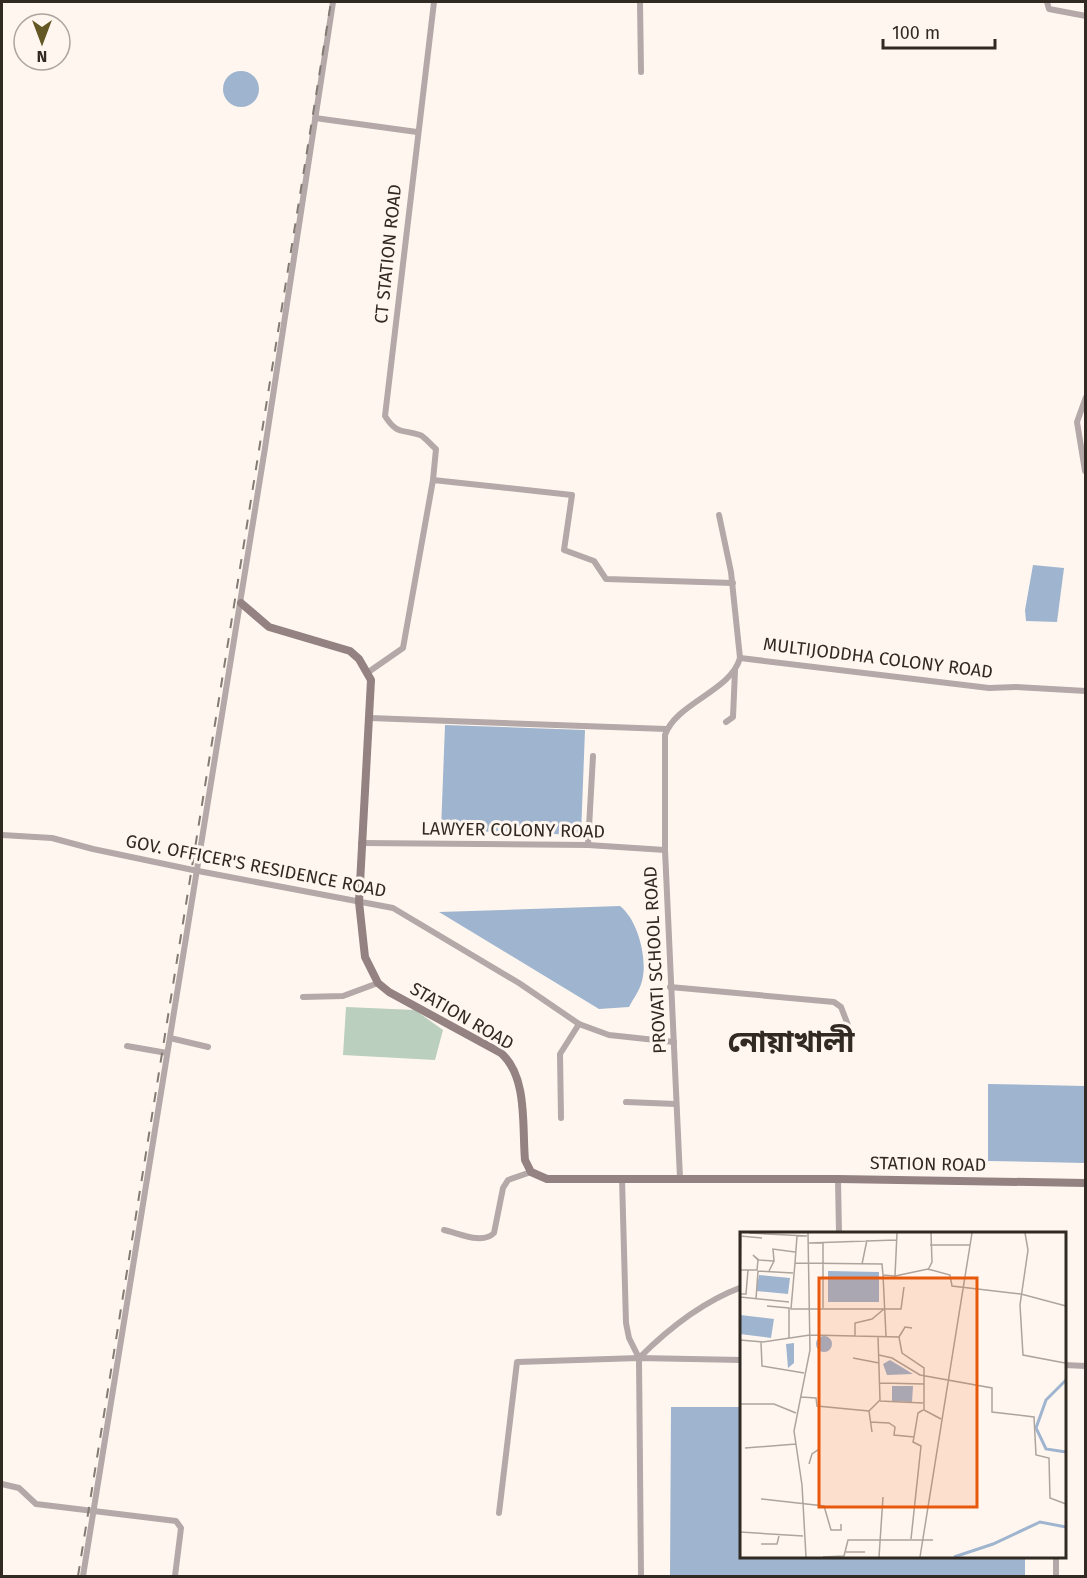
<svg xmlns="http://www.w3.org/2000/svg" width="1087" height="1578" font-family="'Fira Sans','Noto Sans Bengali',sans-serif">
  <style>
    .green { fill: #bacfbd }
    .water { fill: #9fb4cf }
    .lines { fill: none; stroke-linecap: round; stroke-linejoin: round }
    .street { stroke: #b5a8a8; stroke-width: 6 }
    .secondary { stroke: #948282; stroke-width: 8 }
    .rail { stroke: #827b73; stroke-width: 2; stroke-dasharray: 10 10; stroke-linecap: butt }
    .labels { text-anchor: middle; stroke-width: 6; stroke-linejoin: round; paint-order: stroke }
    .street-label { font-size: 18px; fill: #312a22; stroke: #fff7ef }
    .town-label { font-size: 30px; font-weight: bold; fill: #312a22; stroke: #fff7ef }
    .inset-river { fill: none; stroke: #9fb4cf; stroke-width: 3 }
    .inset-road { fill: none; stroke: #ada59d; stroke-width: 1.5 }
    .view { fill: #e8590c; fill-opacity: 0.15; stroke: #e8590c; stroke-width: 3 }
    .inset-edge { fill: none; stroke: #312a22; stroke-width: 3 }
  </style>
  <rect width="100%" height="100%" fill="#fff7ef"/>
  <path class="green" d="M 346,1007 L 415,1010 L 443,1030 L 435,1060 L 343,1055 Z"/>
  <g class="water">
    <circle cx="241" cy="89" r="18"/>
    <path d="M 1033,565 L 1064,568 L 1057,622 L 1026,621 L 1025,610 Z"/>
    <path d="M 445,725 L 585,730 L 581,835 L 441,830 Z"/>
    <path d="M 620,906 C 638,920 648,959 642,981 C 640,990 633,999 629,1007 L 599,1009 L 439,912 Z"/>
    <path d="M 988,1084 L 1085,1086 L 1085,1163 L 988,1161 Z"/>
    <path d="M 671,1407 L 742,1407 L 742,1556 L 1025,1556 L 1025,1576 L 670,1576 Z"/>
  </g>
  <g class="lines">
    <g class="street">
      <path d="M 640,2 L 641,72"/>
      <path d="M 1047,2 L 1049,9 L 1086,16"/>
      <path d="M 315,118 L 417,132"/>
      <path d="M 1085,471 L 1077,422 L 1086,397"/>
      <path d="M 433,480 L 436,449 C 431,445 425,437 420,435 C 402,429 397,435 385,416 L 434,2"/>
      <path d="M 740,658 L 989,688 L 1016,687 L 1086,691"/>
      <path d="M 367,673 L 403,648 L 433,480 L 572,495 L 564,550 L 594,561 L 606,579 L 733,583"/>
      <path d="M 370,718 L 666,729"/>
      <path d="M 726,722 L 733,717 L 735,671"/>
      <path d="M 2,835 L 52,838 L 93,849 L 193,870 L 393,908 L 519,983 L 579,1024 L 609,1035 L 674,1042"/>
      <path d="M 361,843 L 588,845 L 665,850"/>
      <path d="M 588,845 L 593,756"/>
      <path d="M 670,987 L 834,1002 L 841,1007 L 848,1025"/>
      <path d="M 303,997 L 343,996 L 378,983"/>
      <path d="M 170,1038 L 208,1047"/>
      <path d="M 127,1046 L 167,1053"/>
      <path d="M 626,1102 L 676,1104"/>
      <path d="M 561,1118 L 560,1054 L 579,1024"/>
      <path d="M 622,1178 L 626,1323 L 629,1338 L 639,1358 L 641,1576"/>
      <path d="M 680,1178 L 665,850 L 665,735 C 676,703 731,691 740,658 L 731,572 L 719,515"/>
      <path d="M 838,1179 L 839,1233"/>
      <path d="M 444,1230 C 459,1233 482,1245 494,1233 L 503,1188 L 508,1180 L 531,1172"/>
      <path d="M 639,1358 C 668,1329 704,1301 742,1287"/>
      <path d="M 1064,1365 L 1086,1366"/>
      <path d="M 2,1484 L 19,1488 L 36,1504 L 176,1521 L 181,1528 L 175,1576"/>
      <path d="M 499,1513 L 517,1362 L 639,1358 L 742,1360"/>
      <path d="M 1056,1556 L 1056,1576"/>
      <path d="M 83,1576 L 265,448 L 333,2"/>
    </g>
    <path class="secondary" d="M 241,603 L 269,627 L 350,651 L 359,659 L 371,680 L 359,902 L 365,957 L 378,983 L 389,992 L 501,1053 C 528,1077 522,1126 525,1160 L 531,1172 L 547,1179 L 838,1179 L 1086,1183"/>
    <path class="rail" d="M 78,1576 L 331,2"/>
  </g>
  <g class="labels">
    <g class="street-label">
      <text transform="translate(388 254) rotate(-84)" y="6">CT STATION ROAD</text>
      <text transform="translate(878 658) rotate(7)" y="6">MULTIJODDHA COLONY ROAD</text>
      <text transform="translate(513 830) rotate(1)" y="6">LAWYER COLONY ROAD</text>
      <text transform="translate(256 866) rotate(11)" y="6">GOV. OFFICER'S RESIDENCE ROAD</text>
      <text transform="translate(655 960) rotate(-93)" y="6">PROVATI SCHOOL ROAD</text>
      <text transform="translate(462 1016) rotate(30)" y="6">STATION ROAD</text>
      <text transform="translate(928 1164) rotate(1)" y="6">STATION ROAD</text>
    </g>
    <g class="town-label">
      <text x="791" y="1052">নোয়াখালী</text>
    </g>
  </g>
  <g transform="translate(740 1232)">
    <rect width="326" height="326" fill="#fff7ef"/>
    <path d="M 88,39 L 139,40 L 139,70 L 88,70 ZM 19,43 L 50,46 L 48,62 L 16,59 ZM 0,83 L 34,87 L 31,106 L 0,102 ZM76 112a8 8 0 1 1 16 0a8 8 0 1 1-16 0ZM 54,111 L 54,131 L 48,136 L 46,112 ZM 150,128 L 173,142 L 147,143 L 143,132 ZM 152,154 L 173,154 L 172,170 L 152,169 Z" fill="#9fb4cf"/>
    <path class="inset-river" d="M 326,148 L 306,168 L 296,196 L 306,217 L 326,220M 214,325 L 253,312 L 300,290 L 326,295"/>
    <path class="inset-road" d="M 9,1 L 67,4M 157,1 L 155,44 L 188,37 L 210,43 L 212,54 L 281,62 L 326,74M 285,1 L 288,18 L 280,73 L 283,123 L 325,131M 0,4 L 22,6M 57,4 L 55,31 L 142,32 L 143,43 L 155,44M 83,10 L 83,76M 69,11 L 156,8M 190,13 L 230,13M 55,31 L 51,77 L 161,77 L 164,55M 122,32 L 127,8M 0,38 L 17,38 L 18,28 L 13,23 L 19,28 L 34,29M 188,38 L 192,30 L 191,1M 29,39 L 34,29 L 33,17 L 55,20M 143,43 L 146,104M 0,62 L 6,62 L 8,38M 0,65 L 49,70M 0,67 L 1,1M 16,67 L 18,39 L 53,41M 27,74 L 49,76 L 49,106M 70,103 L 159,105 L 162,121 L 184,136 L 184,178 L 201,187M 115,104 L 115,91 L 132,87 L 144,77M 159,105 L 165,95 L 172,96M 0,108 L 23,110 L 70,103M 21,110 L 22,134 L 64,141M 139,123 L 152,126 L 180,143 L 252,156 L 252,180 L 294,185 L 296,223 L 309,226 L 310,266 L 326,272M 113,126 L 139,131M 140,151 L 184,152M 61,165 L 76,166 L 77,174 L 129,179M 140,169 L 183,171M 0,172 L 34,172 L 56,181M 130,190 L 149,191 L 155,195 L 154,203 L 174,205 L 178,181 L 183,178M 132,200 L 129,179 L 140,168 L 138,104M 5,216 L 56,212M 69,232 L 72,222 L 79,217 L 79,206M 21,267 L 84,274 L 91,298 L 101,298 L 101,292M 0,300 L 63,304M 171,307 L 181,214 L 173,210 L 174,205M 21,312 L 37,312 L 39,304M 106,320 L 125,320M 66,325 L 62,253 L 54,199 L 70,118 L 68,1M 83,325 L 104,324 L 108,308 L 193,308M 139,325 L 143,265M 180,325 L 232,1"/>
    <path class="view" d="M 79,46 L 237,46 L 237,275 L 79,275 Z"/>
    <rect width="326" height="326" class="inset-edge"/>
  </g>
  <rect width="1087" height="1578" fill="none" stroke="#312a22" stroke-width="6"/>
  <g transform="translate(42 42) rotate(180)"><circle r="28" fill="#fff7ef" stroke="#ada59d" stroke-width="1.5"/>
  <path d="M0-4.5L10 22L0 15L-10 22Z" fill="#635723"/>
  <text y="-9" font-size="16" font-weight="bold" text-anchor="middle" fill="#312a22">N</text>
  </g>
  <path d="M883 39v9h112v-9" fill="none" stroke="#312a22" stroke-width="3"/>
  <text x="892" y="39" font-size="18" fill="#312a22" stroke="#fff7ef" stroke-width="4.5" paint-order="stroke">100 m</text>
</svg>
